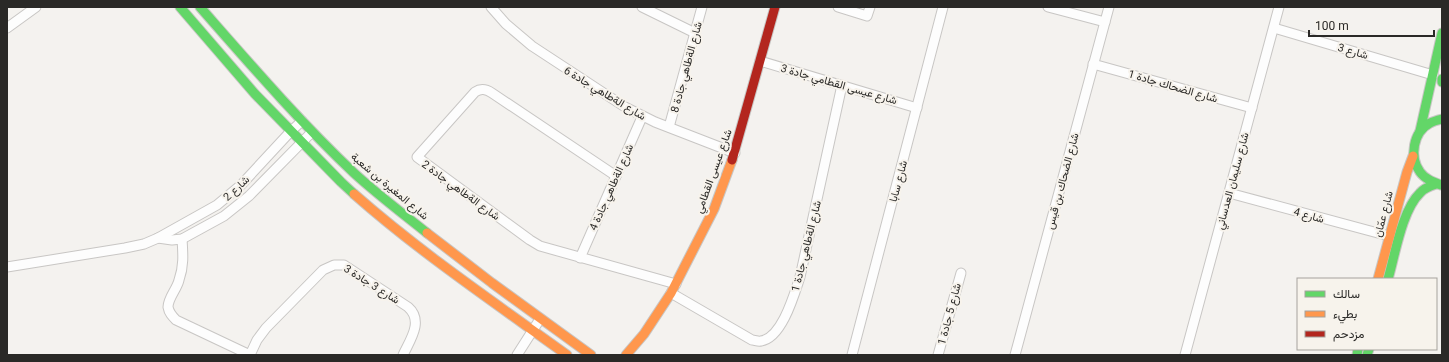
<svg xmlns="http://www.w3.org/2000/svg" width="1449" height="362" font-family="Roboto,Vazirmatn,sans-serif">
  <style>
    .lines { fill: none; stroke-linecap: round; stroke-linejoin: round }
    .street-casing { stroke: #c8c6c4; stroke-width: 11 }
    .fast-casing { stroke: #c8c6c4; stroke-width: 11 }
    .slow-casing { stroke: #c8c6c4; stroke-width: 11 }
    .jam-casing { stroke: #c8c6c4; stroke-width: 11 }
    .street { stroke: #fdfdfd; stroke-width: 9 }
    .fast { stroke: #63d668; stroke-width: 9 }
    .slow { stroke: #ff974d; stroke-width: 9 }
    .jam { stroke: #b3261e; stroke-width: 9 }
    .labels { text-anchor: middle; stroke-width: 4; stroke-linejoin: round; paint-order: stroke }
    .street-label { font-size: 11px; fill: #2a2927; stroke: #f7f3ec }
  </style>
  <rect width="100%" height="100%" fill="#f4f2ef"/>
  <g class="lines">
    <defs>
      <g id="street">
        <path d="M 491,7 L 506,24 L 532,46 L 625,107 L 655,122 L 735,153"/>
        <path d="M 642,7 L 695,33"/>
        <path d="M 838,7 L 867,16 L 870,7"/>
        <path d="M 1048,7 L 1105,22"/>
        <path d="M 7,28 L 36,7"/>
        <path d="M 1274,28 L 1433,75"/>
        <path d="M 760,61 L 917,108"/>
        <path d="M 1093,64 L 1252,108"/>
        <path d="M 669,127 L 702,7"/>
        <path d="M 616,176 L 492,93 C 486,89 481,88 475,92 L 417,157 L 530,240 L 540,246 L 676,284"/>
        <path d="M 1229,193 L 1389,236"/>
        <path d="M 158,238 L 172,240 L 182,239 L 224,216 L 249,196 L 312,132"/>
        <path d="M 182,239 C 183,254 184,266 179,280 C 177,289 168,298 168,307 C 169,313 172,316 176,320 L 250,355 L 257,340 L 266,328 L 323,270 L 334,265 L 344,265 L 408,307 C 424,321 410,340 403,355"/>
        <path d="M 580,258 L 642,117"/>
        <path d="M 7,267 L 125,248 L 144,244 L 158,238 L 217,205 L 241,185 L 291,131 L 302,121"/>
        <path d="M 671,293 L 752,340 C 755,340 758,342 761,341 C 782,338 794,295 800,277 L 842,85"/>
        <path d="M 517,355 L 540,319"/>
        <path d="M 852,355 L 943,7"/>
        <path d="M 938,355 L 961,273"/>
        <path d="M 1015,355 L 1109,7"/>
        <path d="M 1185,355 L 1279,7"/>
      </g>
      <g id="fast">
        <path d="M 180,7 L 255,94 L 341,182 L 354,194"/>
        <path d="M 200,7 C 250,64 299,121 354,173 C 377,194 402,213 427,233"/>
        <path d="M 1442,79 L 1442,82"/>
        <path d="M 1420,131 L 1442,33"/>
        <path d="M 1441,185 C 1433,182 1425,179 1420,172 C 1409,157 1413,132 1430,123 C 1434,121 1438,120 1442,119"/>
        <path d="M 1388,279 C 1395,255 1402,210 1420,193 C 1424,188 1430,186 1436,184"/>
        <path d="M 1357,355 L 1358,349"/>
        <path d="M 1367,355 L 1369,349"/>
      </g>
      <g id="slow">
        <path d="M 354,194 C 421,253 495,303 567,355"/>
        <path d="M 427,233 L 492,283 L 591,355"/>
        <path d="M 1378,279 L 1407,172 L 1413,156"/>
        <path d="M 626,355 L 644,334 L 671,293 L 714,209 L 732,160"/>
      </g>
      <path id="jam" d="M 732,160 L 775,7"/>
    </defs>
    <use href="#street" class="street-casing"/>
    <use href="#fast" class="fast-casing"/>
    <use href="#slow" class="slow-casing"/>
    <use href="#jam" class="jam-casing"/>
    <use href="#street" class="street"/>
    <use href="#fast" class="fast"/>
    <use href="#slow" class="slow"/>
    <use href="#jam" class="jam"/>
  </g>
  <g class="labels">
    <g class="street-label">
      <text transform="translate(1353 51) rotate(16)" y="4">شارع 3</text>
      <text transform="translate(686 67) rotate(-75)" y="4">شارع الةطاهي جادة 8</text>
      <text transform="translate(839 84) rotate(16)" y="4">شارع عيسى القطامي جادة 3</text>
      <text transform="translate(1173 86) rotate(16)" y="4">شارع الضحاك جادة 1</text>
      <text transform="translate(605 93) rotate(31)" y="4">شارع الةطاهي جادة 6</text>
      <text transform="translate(713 171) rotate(-70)" y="4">شارع عيسى القطامي</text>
      <text transform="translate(898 181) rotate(-75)" y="4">شارع سابا</text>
      <text transform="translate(1062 181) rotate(-75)" y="4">شارع الضحاك بن قيس</text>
      <text transform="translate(1232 181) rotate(-75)" y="4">شارع سليمان العدساني</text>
      <text transform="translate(390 186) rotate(40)" y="4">شارع المغيرة بن شعبة</text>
      <text transform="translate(611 187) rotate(-66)" y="4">شارع الةطاهي جادة 4</text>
      <text transform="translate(236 188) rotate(-43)" y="4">شارع 2</text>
      <text transform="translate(461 190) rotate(36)" y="4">شارع الةطاهي جادة 2</text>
      <text transform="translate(1383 214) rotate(-75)" y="4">شارع عمّان</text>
      <text transform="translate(1309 215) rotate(15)" y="4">شارع 4</text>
      <text transform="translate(806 246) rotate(-76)" y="4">شارع الةطاهي جادة 1</text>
      <text transform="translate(372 284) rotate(32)" y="4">شارع 3 جادة 3</text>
      <text transform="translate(949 314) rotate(-75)" y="4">شارع 5 جادة 1</text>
    </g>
  </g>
  <rect width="1449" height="362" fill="none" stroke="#2a2927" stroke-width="16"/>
  <rect x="1297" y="278" width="140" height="72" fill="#f7f3ec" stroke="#a5a29d"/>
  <rect x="1305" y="291" width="20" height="6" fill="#63d668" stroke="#a5a29d"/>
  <text x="1333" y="298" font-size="12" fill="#2a2927">سالك</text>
  <rect x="1305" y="311" width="20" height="6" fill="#ff974d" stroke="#a5a29d"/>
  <text x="1333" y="318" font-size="12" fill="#2a2927">بطيء</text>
  <rect x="1305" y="331" width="20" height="6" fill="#b3261e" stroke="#a5a29d"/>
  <text x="1333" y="338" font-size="12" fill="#2a2927">مزدحم</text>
  <path d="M1309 30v6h125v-6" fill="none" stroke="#2a2927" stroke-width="2"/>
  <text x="1315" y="30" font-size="12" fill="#2a2927" stroke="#f7f3ec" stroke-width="3" paint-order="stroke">100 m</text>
</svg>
